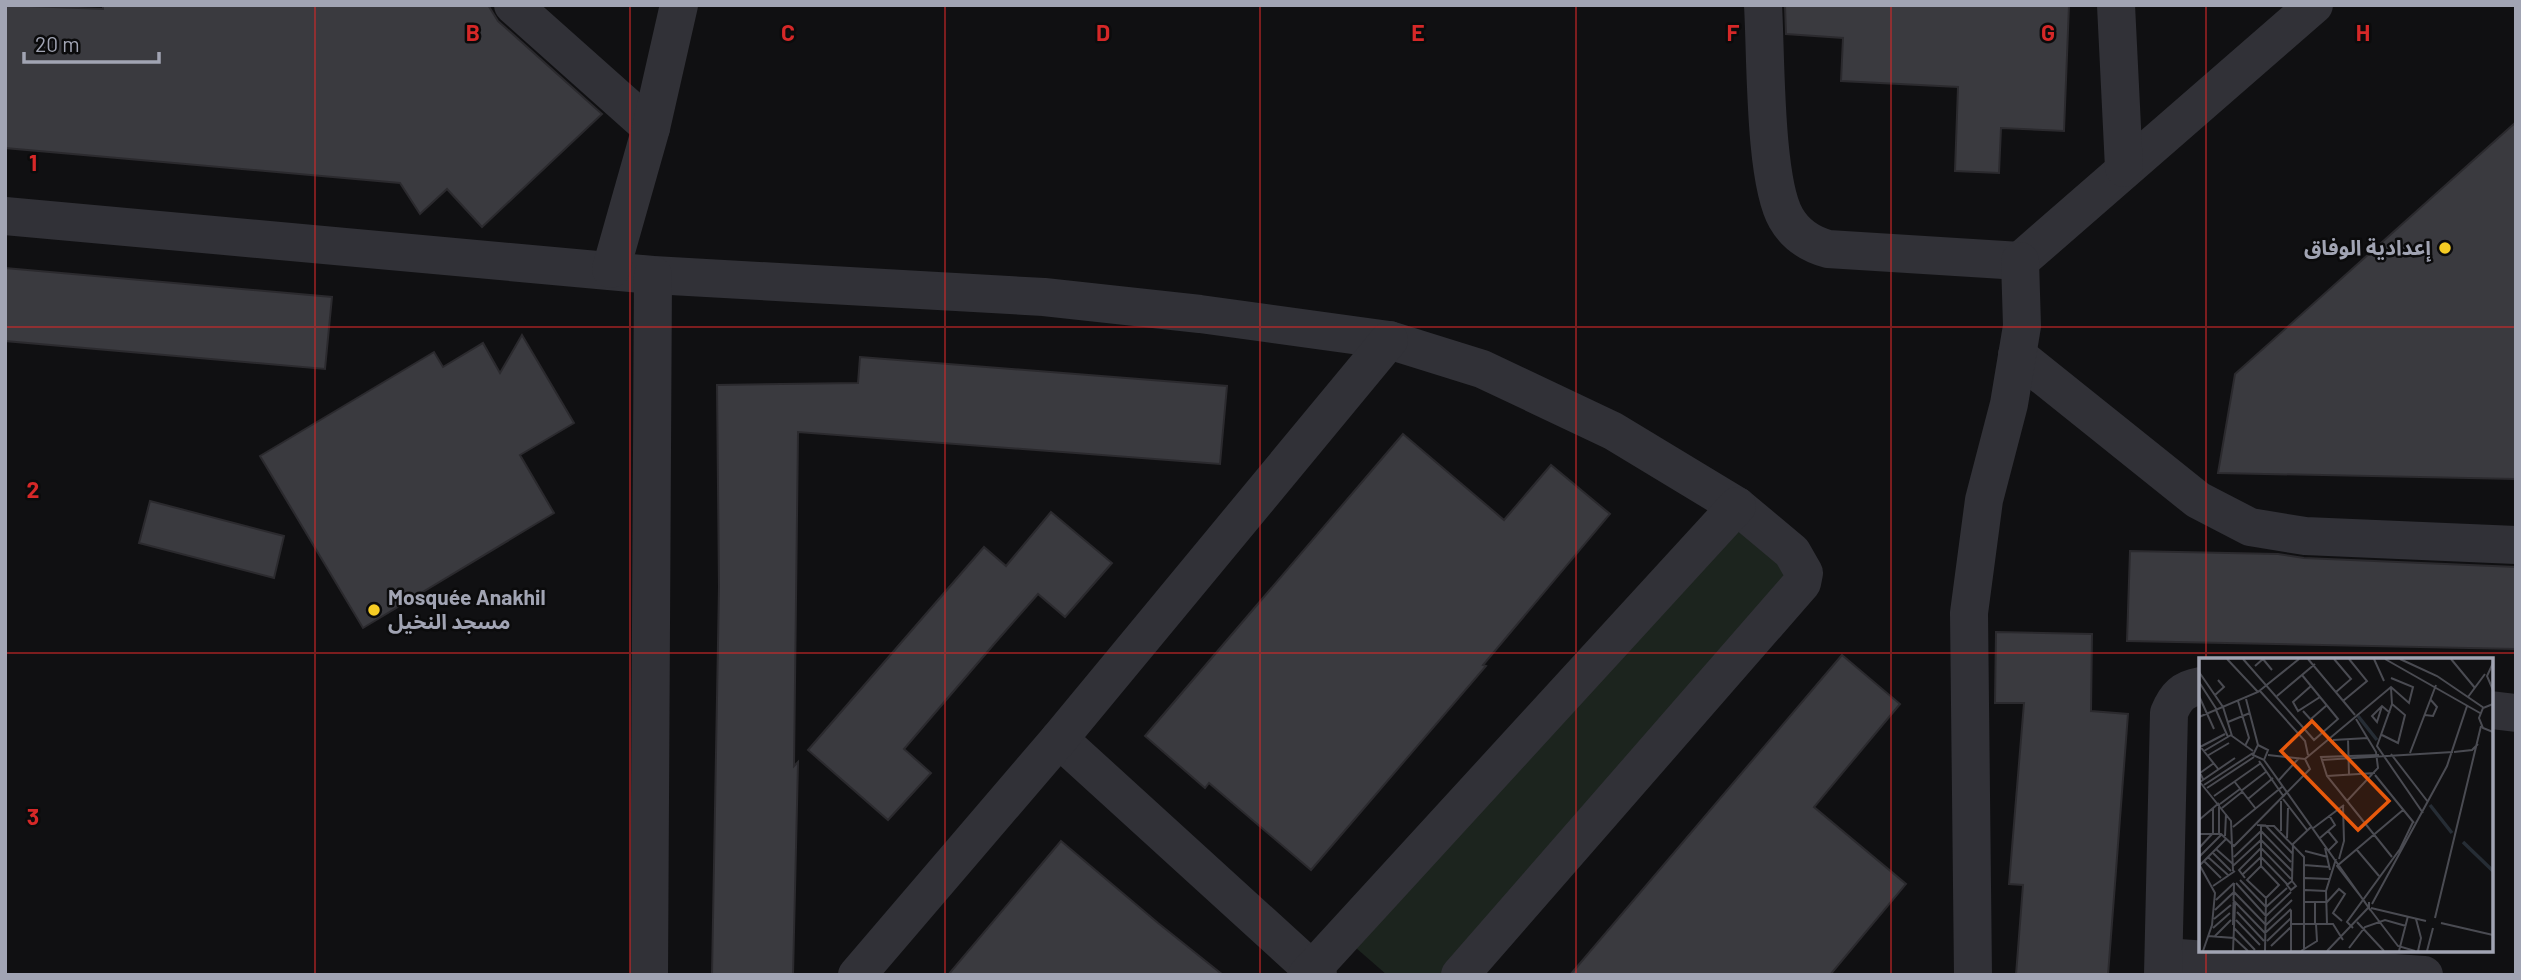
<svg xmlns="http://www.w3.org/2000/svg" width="2521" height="980" font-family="Barlow,'Noto Sans Arabic',sans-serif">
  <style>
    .green { fill: #1c241e }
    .building { fill: #3a3a3f; stroke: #2b2a2e; stroke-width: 2 }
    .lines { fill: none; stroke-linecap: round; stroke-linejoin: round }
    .street { stroke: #313137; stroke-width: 38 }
    .grid { fill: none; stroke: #d62828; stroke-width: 2; stroke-opacity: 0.55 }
    .poi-dot { fill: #f6cc24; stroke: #0b0b0c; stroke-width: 2.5 }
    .labels { text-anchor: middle; stroke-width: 5; stroke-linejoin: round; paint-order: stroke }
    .poi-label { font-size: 21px; font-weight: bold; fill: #a1a4b3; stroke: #0b0b0c; text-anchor: end }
    .inset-river { fill: none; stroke: #262d35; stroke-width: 3.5 }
    .inset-road { fill: none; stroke: #4a4b52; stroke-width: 2 }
    .view { fill: #e8590c; fill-opacity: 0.15; stroke: #e8590c; stroke-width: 3.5 }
    .inset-edge { fill: none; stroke: #a1a4b3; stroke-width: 3.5 }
    .grid-label { font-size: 23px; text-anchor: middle; font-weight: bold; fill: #d62828; stroke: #0b0b0c; stroke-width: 5; stroke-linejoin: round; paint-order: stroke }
  </style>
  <rect width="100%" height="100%" fill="#101012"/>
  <path class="green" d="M 1737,523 L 1794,573 L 1441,975 L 1387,975 L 1340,934 Z"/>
  <g class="building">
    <path d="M 5,5 L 103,9 L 103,5 L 488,5 L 498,21 L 602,114 L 482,227 L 447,189 L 420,214 L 400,183 L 5,148 Z"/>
    <path d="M 1785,5 L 2069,5 L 2064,131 L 2001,128 L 1999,173 L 1955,171 L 1958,87 L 1841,81 L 1843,38 L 1786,34 Z"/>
    <path d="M 2516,122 L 2516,479 L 2218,473 L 2235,374 Z"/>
    <path d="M 5,268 L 332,297 L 325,369 L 5,341 Z"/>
    <path d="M 522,335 L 574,423 L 520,455 L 554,513 L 363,628 L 260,456 L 434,352 L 443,367 L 483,343 L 500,373 Z"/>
    <path d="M 860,357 L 1227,386 L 1220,464 L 798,432 L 794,766 L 798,762 L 793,975 L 712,975 L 719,587 L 717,385 L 858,383 Z"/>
    <path d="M 1403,434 L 1504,520 L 1551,465 L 1610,514 L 1483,665 L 1486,666 L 1311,870 L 1209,783 L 1205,788 L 1145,736 Z"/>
    <path d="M 150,501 L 284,536 L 274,578 L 139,543 Z"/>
    <path d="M 1051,512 L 1112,563 L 1065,617 L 1038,594 L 995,643 L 904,749 L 931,773 L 888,820 L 808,750 L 984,547 L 1006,566 Z"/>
    <path d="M 2130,551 L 2278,554 L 2304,558 L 2516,567 L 2516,649 L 2127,641 Z"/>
    <path d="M 1996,632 L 2092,634 L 2091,711 L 2128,714 L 2108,975 L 2016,975 L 2023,885 L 2009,884 L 2024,703 L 1995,703 Z"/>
    <path d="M 1842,655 L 1900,704 L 1814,807 L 1906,884 L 1830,975 L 1570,975 Z"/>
    <path d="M 1061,841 L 1158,923 L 1223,975 L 948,975 Z"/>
  </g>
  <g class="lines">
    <g class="street">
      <path d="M 513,5 L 651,128"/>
      <path d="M 1763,5 C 1766,54 1764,180 1786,218 C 1795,234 1810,244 1828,249 L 2020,261 L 2314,5"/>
      <path d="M 2116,5 L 2124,168"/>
      <path d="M 5,216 L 653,275 L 1044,297 L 1200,314 L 1389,340 L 1482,369 L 1613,431 L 1737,506 L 1792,552 L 1804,573 L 1802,583 L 1460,975"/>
      <path d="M 611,269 L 651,128 L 679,5"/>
      <path d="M 2017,355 L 2198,500 L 2250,527 L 2305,536 L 2516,545"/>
      <path d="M 2491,710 L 2516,713"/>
      <path d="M 1059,739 L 1318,975"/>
      <path d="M 2164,957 L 2424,975"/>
      <path d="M 649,975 L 653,275"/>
      <path d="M 857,975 L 1059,739 L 1389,340"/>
      <path d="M 1307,975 L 1737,506"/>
      <path d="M 1973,975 L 1969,613 L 1984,500 L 2009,404 L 2022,326 L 2020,261"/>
      <path d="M 2163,975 L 2169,713 C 2176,696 2183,689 2201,686"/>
    </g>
  </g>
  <path class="grid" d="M 315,5 L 315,975M 630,5 L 630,975M 945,5 L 945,975M 1260,5 L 1260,975M 1576,5 L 1576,975M 1891,5 L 1891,975M 2206,5 L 2206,660M 5,327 L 2516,327M 5,653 L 2516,653M 2206,950 L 2206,975"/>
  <g class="poi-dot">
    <circle cx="2445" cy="248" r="7"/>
    <circle cx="374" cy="610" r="7"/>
  </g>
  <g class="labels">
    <g class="poi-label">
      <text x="2431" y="255">إعدادية الوفاق</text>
      <text x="388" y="605" text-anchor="start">Mosquée Anakhil<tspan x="388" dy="24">مسجد النخيل</tspan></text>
    </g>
  </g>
  <g transform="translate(2199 658)">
    <rect width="294" height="294" fill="#101012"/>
    <path class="inset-river" d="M 159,58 L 178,82M 231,147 L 253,175M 264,184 L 294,213"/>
    <path class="inset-road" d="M 28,1 L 59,34M 44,1 L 115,82 L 139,61 L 103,17M 109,1 L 156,57M 135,1 L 152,21 L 137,34M 175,1 L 185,23M 186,1 L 281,55M 201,1 L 238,18 L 285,50M 252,1 L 276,30M 294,5 L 288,18 L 294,32M 56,8 L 64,1 L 73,12M 0,14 L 24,49 L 33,78 L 54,93M 0,24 L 18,52M 112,28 L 94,44 L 99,53 L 121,39M 192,30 L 193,46 L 178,88 L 224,155M 61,33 L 106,83 L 109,97M 16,37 L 25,29 L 19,22M 0,38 L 15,71M 78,38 L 116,6M 269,39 L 286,16M 47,41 L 59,87 L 54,97 L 65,102 L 69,92 L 59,87M 39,43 L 50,80 L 46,88M 144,43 L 168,23 L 150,1M 294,46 L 284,50 L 280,60 L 284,70 L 294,74M 183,48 L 178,64 L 173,58 L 183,48 L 191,55M 17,52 L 29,79M 104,53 L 124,75M 226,57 L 234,58 L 238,49 L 231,41M 0,59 L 59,34 L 100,1M 112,61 L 128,47M 29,64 L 51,55M 183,77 L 199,85 L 206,57 L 193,46M 149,81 L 150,116M 134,82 L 169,80M 0,87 L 20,112M 1,89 L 26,76M 5,93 L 32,77M 255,94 L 273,92 L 279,86M 211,95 L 237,27M 192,96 L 229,144M 69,97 L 106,101 L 192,29 L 210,45 L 214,29 L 192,20M 180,97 L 122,99 L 128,118 L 193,199M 8,98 L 30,85M 65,102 L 170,250 L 170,244M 122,102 L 254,94M 60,103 L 85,139M 176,117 L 215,165M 128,118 L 176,115M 4,121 L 1,115 L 15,105M 80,122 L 100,100M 0,123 L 32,163 L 34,213M 35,123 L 57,151M 1,124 L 36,100M 5,127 L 54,95M 8,130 L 55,99M 42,133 L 68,113M 15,138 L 62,105M 49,141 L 74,120M 84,141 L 108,172M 148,143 L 179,110 L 177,94 L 157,61M 20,146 L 20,175M 21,146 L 41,131M 23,150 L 43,134M 0,162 L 20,145M 58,167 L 75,168 L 105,199 L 105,292M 62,167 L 62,208 L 80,227 L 67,240 L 66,293M 66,167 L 93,195M 34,169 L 84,128M 113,171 L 145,147M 62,173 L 92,204M 82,173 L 82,143M 129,173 L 138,184 L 130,192M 0,176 L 22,176 L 35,188 L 111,111 L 106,101M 26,178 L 27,156M 88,180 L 89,150M 121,180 L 136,167 L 130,157M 0,190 L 14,175 L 14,150M 126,190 L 131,212M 17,191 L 35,207 L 62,182 L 93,213M 158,192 L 180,218M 106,193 L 129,199M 14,195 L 32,213M 0,199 L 22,177M 9,199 L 29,217M 35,199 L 62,173M 140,201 L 145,183 L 144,148M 5,203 L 22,220M 0,206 L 16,235 L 13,267 L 4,293M 1,207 L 27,181M 105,207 L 131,209M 62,208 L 48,222 L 67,240M 43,217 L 62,199 L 88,226M 46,220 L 40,212 L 62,190 L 92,221M 106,220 L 130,221M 41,222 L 67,249 L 88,230M 93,223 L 88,227 L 92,232 L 97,228 L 93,223 L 94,186 L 112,169M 37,225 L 67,258 L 92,234M 14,228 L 36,213M 106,232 L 127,233M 17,242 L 35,225M 34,242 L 66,275 L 92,251M 105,244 L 128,244 L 140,231 L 146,236 L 134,255 L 143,263M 116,244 L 116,266M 166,244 L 138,208 L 204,152M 173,246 L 248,108 L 268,48M 170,250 L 199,288 L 216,293M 172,250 L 227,263M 16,252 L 35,234 L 67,267 L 93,242M 92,252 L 92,293M 38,254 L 65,283M 236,260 L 282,68M 15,261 L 32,247M 217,261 L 222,280 L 219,293M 37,262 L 61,287M 158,264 L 185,293M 242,265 L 294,277M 92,266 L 134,266 L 144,282M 128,266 L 127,233 L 137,201M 34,267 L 35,225M 14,270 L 31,255M 35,270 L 56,292M 154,270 L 148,264 L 201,191 L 214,164M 9,278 L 35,280 L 49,293M 16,278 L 32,262M 68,283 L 92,260M 72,288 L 92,269M 150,290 L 166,269 L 186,262 L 207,268M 34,293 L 36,246M 102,293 L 118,283 L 117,266M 128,293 L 169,250M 200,293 L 209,258M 228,293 L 234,270"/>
    <path class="view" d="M 113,63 L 190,143 L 159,172 L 82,93 Z"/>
    <rect width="294" height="294" class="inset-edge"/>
  </g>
  <g class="grid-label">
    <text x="473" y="41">B</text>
    <text x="788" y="41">C</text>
    <text x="1103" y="41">D</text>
    <text x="1418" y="41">E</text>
    <text x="1733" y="41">F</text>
    <text x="2048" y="41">G</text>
    <text x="2363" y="41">H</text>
    <text x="33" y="171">1</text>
    <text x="33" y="498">2</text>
    <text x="33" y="825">3</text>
  </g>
  <rect width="2521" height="980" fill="none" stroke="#a1a4b3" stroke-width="14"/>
  <path d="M24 52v10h135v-10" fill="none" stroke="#a1a4b3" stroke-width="3.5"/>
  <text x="35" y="52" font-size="21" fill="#a1a4b3" stroke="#0b0b0c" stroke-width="5" paint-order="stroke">20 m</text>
</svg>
